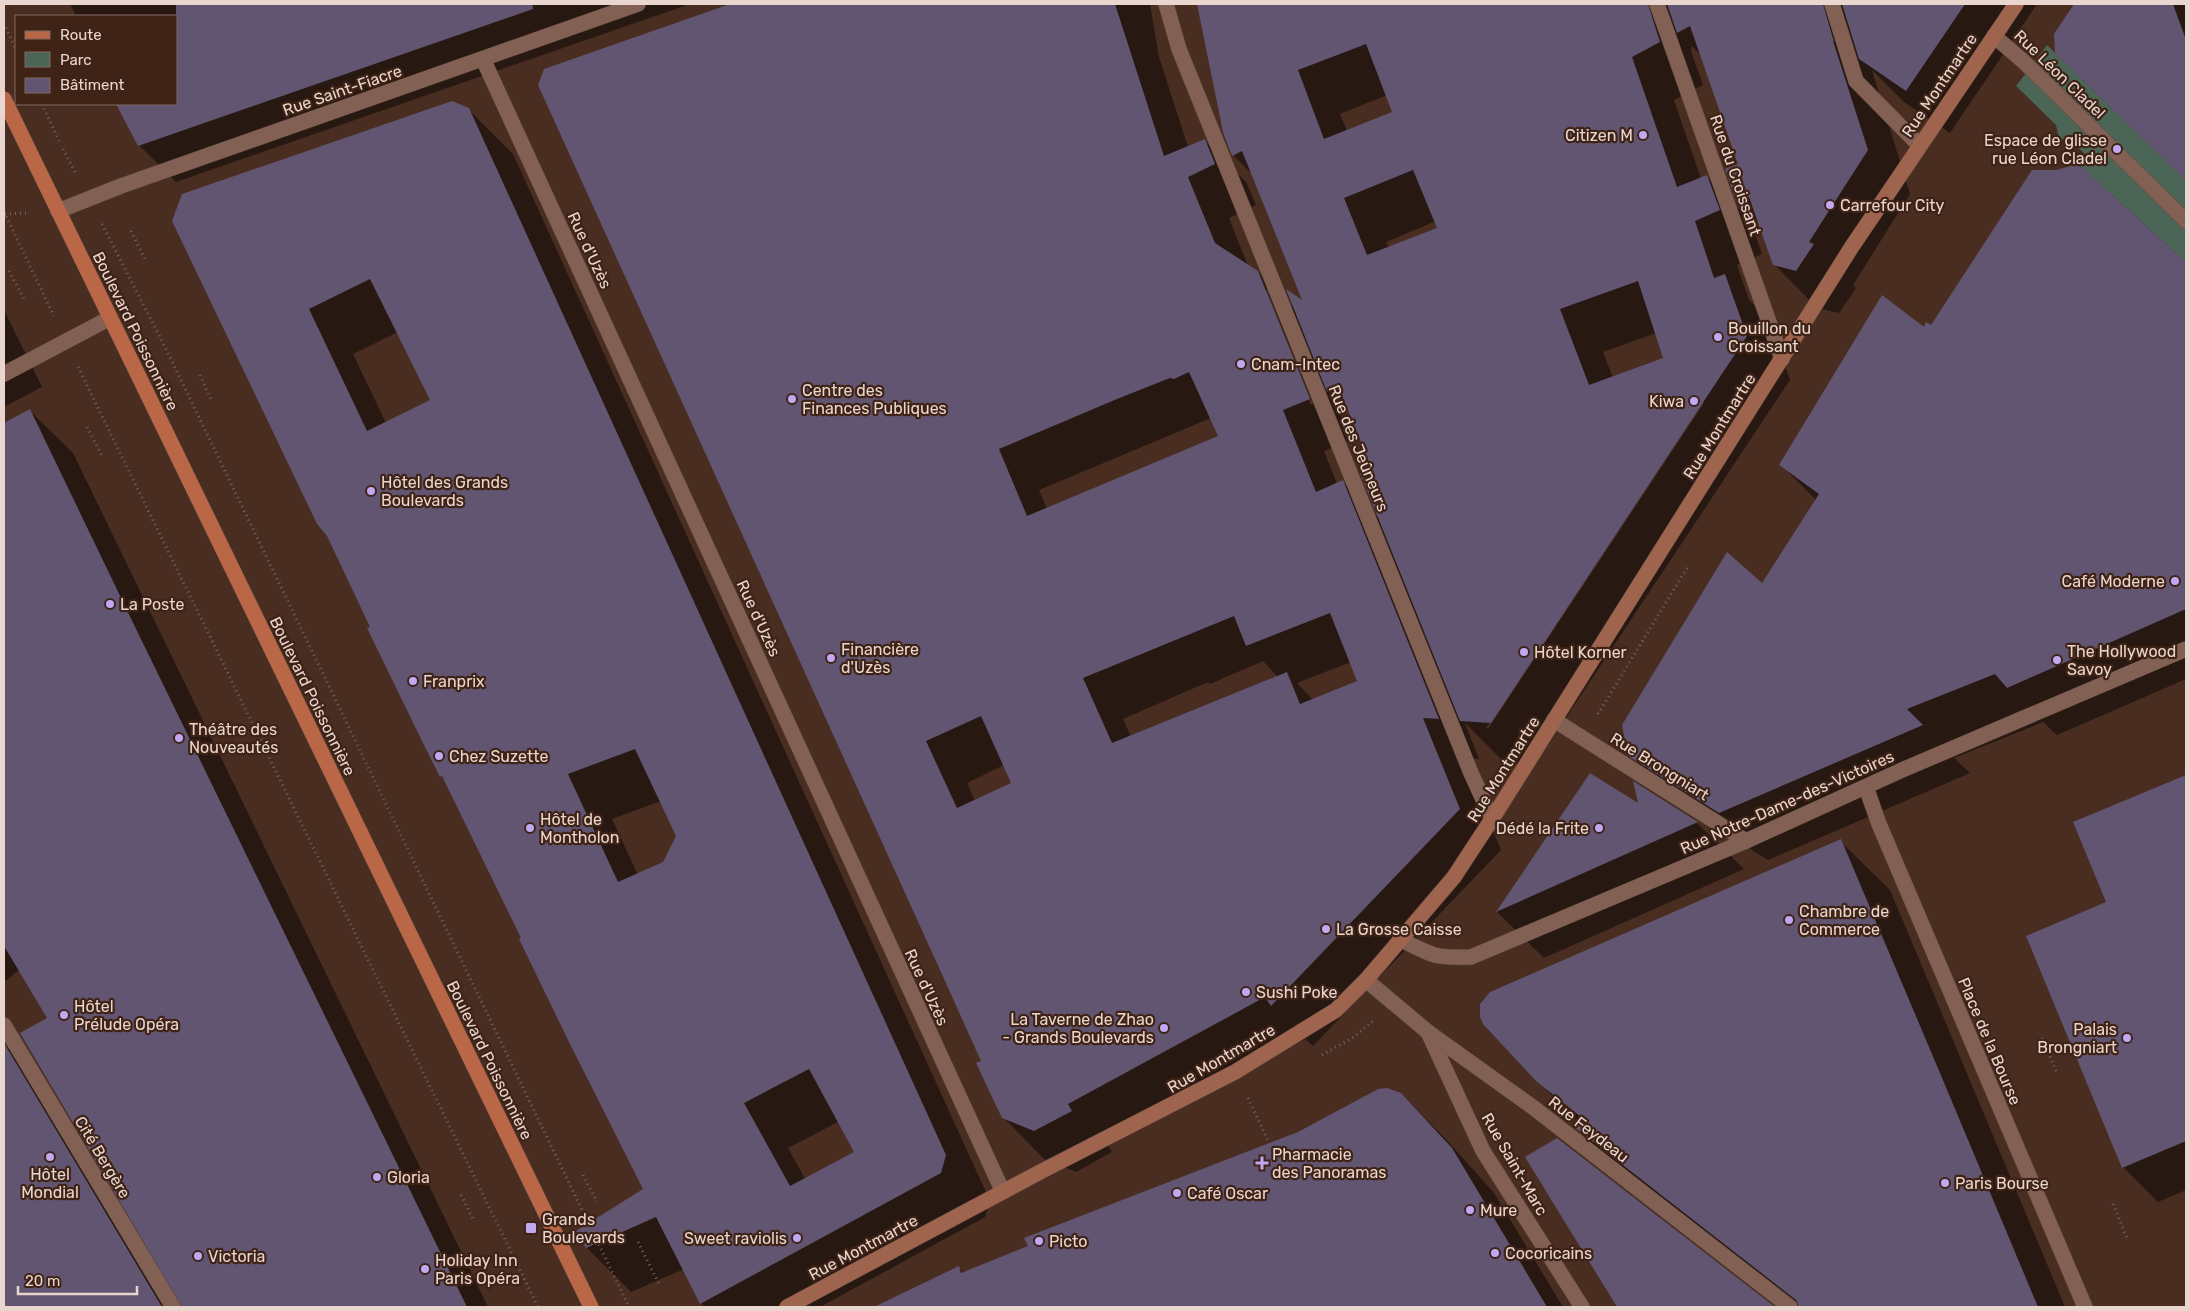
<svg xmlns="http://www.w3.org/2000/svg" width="2190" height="1311" font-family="Rubik,sans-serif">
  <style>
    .green { fill: #4b6656 }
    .shadow { fill: #0007; fill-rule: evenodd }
    .building { fill: #615572; fill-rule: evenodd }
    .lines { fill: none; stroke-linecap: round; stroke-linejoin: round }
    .service-casing { stroke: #634b40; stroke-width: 16 }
    .pedestrian-casing { stroke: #634b40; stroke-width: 16 }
    .minor-casing { stroke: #634b40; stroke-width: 16 }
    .secondary-casing { stroke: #634b40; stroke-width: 16 }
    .primary-casing { stroke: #634b40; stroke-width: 16 }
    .path { stroke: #7c6258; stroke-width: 3; stroke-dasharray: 1 4; stroke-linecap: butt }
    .service { stroke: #826154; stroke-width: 15 }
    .pedestrian { stroke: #826154; stroke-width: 15 }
    .minor { stroke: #826154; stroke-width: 15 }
    .secondary { stroke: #9e644e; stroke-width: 15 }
    .primary { stroke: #ba6748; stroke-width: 15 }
    .poi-dot { fill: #c1a8f3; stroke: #3f2317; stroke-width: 2 }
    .labels { text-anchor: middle; stroke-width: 4.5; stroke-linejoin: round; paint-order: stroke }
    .street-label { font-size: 16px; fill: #e9d6ce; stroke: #3f2317 }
    .poi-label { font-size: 16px; fill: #e9d6ce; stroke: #3f2317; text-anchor: start }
  </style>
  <rect width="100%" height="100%" fill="#492d21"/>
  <path class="green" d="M 2047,45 L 2186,181 L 2186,262 L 2078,164 L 2086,155 L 2073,143 L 2059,138 L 2056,125 L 2016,86 Z"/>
  <g class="shadow">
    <path d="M 70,4 L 690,4 L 176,182 L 139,145 L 119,104 L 176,104 L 176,16 L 76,16 Z"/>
    <path d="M 737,4 L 1150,4 L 1159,57 L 1188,147 L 1205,141 L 1246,182 L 1256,205 L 1229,218 L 1248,266 L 1258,272 L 1296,310 L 1305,303 L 1253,175 L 1233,155 L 1224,132 L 1200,4 L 2037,4 L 1950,133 L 1904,102 L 1872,70 L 1910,194 L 1853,285 L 1856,288 L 1839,313 L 1817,308 L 1774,264 L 1760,224 L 1738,202 L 1740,165 L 1702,56 L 1692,46 L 1691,51 L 1703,85 L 1674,100 L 1701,179 L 1707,177 L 1750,220 L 1762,254 L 1737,265 L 1749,300 L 1768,319 L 1790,380 L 1534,766 L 1505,763 L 1465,723 L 1479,759 L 1463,758 L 1501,850 L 1313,1046 L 1305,1039 L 1108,1146 L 1112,1152 L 1076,1172 L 1044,1159 L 1003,1117 L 982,1061 L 728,6 ZM 1387,95 L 1394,113 L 1347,131 L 1340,114 ZM 1436,221 L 1439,229 L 1389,248 L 1386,242 ZM 1265,290 L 1267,290 L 1313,404 L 1311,405 ZM 1656,333 L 1665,359 L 1613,378 L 1603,352 ZM 1332,394 L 1350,413 L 1372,469 L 1380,519 L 1343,482 L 1337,484 L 1324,451 L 1350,440 ZM 1701,403 L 1704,403 L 1488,729 L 1486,728 ZM 1211,418 L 1219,437 L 1047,509 L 1039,490 ZM 1263,661 L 1278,677 L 1131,737 L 1123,719 L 1208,682 L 1210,684 ZM 1351,662 L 1358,681 L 1313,700 L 1297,683 ZM 1004,765 L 1012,784 L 975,801 L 967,783 Z"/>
    <path d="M 2075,4 L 2186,4 L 2186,180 L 2104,100 L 2055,34 Z"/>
    <path d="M 468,109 L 513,154 L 990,1201 L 985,1217 L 820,1307 L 705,1307 L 701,1303 L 684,1269 L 631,1292 L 587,1248 L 645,1190 L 446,781 L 441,776 L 328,536 L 173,221 ZM 398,332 L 431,401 L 386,423 L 353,354 ZM 661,801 L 677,836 L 664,863 L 638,875 L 612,819 ZM 838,1122 L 855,1152 L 805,1179 L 788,1148 Z"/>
    <path d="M 2078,165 L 2186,264 L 2186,679 L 2057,735 L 2043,722 L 1954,758 L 1970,773 L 1768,860 L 1678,804 L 1629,755 L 1762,585 L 1817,501 L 1781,465 L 1925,329 L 1931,327 L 2056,172 Z"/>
    <path d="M 4,310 L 42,387 L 4,407 Z"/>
    <path d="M 30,411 L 73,453 L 488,1307 L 184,1307 L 48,1018 L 19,970 L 4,982 L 4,424 Z"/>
    <path d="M 1591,775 L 1639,805 L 1635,784 L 1697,823 L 1744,869 L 1544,958 L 1497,912 Z"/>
    <path d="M 2186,776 L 2186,1190 L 2158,1202 L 2123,1167 L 2108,903 L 2074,823 Z"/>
    <path d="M 1840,841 L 1890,890 L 2065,1307 L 1792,1307 L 1625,1176 L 1576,1128 L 1581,1125 L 1537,1080 L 1480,1010 L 1483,1000 L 1491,993 Z"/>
    <path d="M 4,1044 L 46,1087 L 178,1307 L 4,1307 Z"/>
    <path d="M 1401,1094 L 1444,1137 L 1494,1193 L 1563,1307 L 897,1307 L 959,1268 L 964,1273 Z"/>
    <path d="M 1557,1139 L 1773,1307 L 1617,1307 L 1527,1158 Z"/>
  </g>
  <g class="building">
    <path d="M 176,4 L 532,4 L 533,9 L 138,146 L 116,104 L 176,104 Z"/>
    <path d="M 730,4 L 1115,4 L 1164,156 L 1205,139 L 1215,164 L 1188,177 L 1215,243 L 1258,271 L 1310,399 L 1283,410 L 1316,492 L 1343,480 L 1439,719 L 1423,718 L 1460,809 L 1271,1006 L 1265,997 L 1068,1104 L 1072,1111 L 1034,1131 L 1002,1118 L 976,1063 L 981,1061 L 945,981 L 538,85 L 544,69 ZM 1189,372 L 1218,436 L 1027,516 L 999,449 L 1117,399 L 1170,378 L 1174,379 ZM 1330,613 L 1357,681 L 1300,704 L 1287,672 L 1112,743 L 1083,678 L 1234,616 L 1246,646 ZM 981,716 L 1011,783 L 957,808 L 926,741 Z"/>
    <path d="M 1197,4 L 1648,4 L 1660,42 L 1632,57 L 1677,187 L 1707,175 L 1720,210 L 1695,221 L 1714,278 L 1725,274 L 1747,336 L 1491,723 L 1460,721 L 1360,473 L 1371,468 L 1358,434 L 1338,387 L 1327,392 L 1286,289 L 1302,300 L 1261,198 L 1242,151 L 1232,156 L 1223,132 ZM 1366,44 L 1392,112 L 1324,139 L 1298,70 ZM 1413,170 L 1437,228 L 1367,255 L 1344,198 ZM 1638,281 L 1663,358 L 1589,385 L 1560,309 Z"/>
    <path d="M 1667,4 L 1823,4 L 1834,42 L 1833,41 L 1868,150 L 1809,242 L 1814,244 L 1796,271 L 1773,265 L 1749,197 L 1737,203 L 1725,169 L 1738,164 L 1690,26 L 1677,33 Z"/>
    <path d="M 1842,4 L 1965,4 L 1906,91 L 1859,59 Z"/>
    <path d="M 2074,4 L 2173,4 L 2186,40 L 2186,181 L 2055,53 L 2054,34 Z"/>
    <path d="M 452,101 L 469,108 L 946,1155 L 941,1173 L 700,1304 L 656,1217 L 586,1248 L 576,1231 L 643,1189 L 569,1042 L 519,939 L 521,938 L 442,776 L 440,777 L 421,739 L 367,628 L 370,627 L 327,536 L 317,524 L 172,221 L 182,194 ZM 370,279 L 430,400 L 367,431 L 309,309 ZM 635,749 L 676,836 L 663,862 L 618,882 L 568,774 ZM 809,1069 L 854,1152 L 790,1186 L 744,1103 Z"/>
    <path d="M 2078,164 L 2186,262 L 2186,609 L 2007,688 L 1995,674 L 1907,709 L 1923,725 L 1719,813 L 1628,756 L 1622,725 L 1727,552 L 1762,583 L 1819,494 L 1779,465 L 1882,295 L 1924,327 L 1926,322 L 1931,325 L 2032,170 L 2056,170 Z"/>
    <path d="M 30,409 L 138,633 L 467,1307 L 182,1307 L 20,1033 L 47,1018 L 4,946 L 4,423 Z"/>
    <path d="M 1590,773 L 1638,803 L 1633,781 L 1698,822 L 1496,912 Z"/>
    <path d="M 2186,775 L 2186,1141 L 2122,1168 L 2026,936 L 2106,902 L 2073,822 Z"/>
    <path d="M 1841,839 L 1940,1073 L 2038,1307 L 1799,1307 L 1796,1300 L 1574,1127 L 1586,1121 L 1536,1081 L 1483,1024 L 1480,1017 L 1480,1004 L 1490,992 Z"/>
    <path d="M 4,1043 L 162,1307 L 4,1307 Z"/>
    <path d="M 1387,1088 L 1401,1093 L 1452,1148 L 1547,1307 L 874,1307 L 959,1266 L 961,1273 L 1028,1246 L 1024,1238 L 1298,1132 L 1378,1089 Z"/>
    <path d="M 1557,1138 L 1775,1307 L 1617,1307 L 1525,1157 Z"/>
  </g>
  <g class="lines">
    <defs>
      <path id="service" d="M 4,1025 L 173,1307"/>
      <g id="pedestrian">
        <path d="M 1994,36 L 2023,61 L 2186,221"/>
        <path d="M 1428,1032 L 1483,1151 L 1582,1307"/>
      </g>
      <g id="minor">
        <path d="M 1166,4 L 1179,49 L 1471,773 L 1492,819"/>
        <path d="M 1657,4 L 1782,359"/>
        <path d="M 1832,4 L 1856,81 L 1919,145"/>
        <path d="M 483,59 L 1003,1192"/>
        <path d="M 58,211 L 121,186 L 638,4"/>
        <path d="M 4,374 L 110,318"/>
        <path d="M 1554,720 L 1746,841"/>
        <path d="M 1866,787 L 1879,824 L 2085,1307"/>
        <path d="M 1400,939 C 1432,956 1435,958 1471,957 L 1746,841 L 1902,770 L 2186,649"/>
        <path d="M 1366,980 L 1428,1032 L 1534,1108 L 1790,1307"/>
      </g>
      <path id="secondary" d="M 787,1307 L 1042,1171 L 1235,1072 L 1336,1010 L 1366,980 L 1454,877 L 1492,819 L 1851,248 L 2016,4"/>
      <path id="primary" d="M 4,99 L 591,1307"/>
    </defs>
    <use href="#service" class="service-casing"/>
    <use href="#pedestrian" class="pedestrian-casing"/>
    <use href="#minor" class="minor-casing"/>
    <use href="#secondary" class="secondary-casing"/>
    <use href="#primary" class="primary-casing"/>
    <g class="path">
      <path d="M 4,23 L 16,50"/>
      <path d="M 42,104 L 60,143"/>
      <path d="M 63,149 L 76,174"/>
      <path d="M 4,212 L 54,316"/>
      <path d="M 5,214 L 28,213"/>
      <path d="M 102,224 L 165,347 L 629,1307"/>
      <path d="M 131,231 L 145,259"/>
      <path d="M 9,271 L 24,299"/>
      <path d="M 78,367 L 538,1307"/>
      <path d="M 200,375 L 212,402"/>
      <path d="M 87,427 L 102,456"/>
      <path d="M 1598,714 L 1687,568"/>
      <path d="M 2042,1038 L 2057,1073"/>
      <path d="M 1322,1055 L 1354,1037 L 1373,1021"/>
      <path d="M 1248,1098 L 1269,1143"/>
      <path d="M 583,1175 L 597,1202"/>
      <path d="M 461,1195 L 474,1221"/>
      <path d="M 2113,1204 L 2127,1238"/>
      <path d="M 638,1242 L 659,1284"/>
    </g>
    <use href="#service" class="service"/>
    <use href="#pedestrian" class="pedestrian"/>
    <use href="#minor" class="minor"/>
    <use href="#secondary" class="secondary"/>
    <use href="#primary" class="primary"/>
  </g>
  <g class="poi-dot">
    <circle cx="1643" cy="135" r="5"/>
    <circle cx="2117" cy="149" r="5"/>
    <circle cx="1830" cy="205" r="5"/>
    <circle cx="1718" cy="337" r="5"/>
    <circle cx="1241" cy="364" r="5"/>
    <circle cx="792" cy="399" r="5"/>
    <circle cx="1694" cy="401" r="5"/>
    <circle cx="371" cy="491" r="5"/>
    <circle cx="2175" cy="581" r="5"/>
    <circle cx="110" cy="604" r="5"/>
    <circle cx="1524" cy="652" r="5"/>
    <circle cx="831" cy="658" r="5"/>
    <circle cx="2057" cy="660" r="5"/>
    <circle cx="413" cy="681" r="5"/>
    <circle cx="179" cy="738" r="5"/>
    <circle cx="439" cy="756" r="5"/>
    <circle cx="530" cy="828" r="5"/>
    <circle cx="1599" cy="828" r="5"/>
    <circle cx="1789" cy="920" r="5"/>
    <circle cx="1326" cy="929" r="5"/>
    <circle cx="1246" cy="992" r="5"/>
    <circle cx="64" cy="1015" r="5"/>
    <circle cx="1164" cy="1028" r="5"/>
    <circle cx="2127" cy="1038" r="5"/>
    <circle cx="50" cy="1157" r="5"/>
    <path d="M1259.5 1155.5h5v5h5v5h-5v5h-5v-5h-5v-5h5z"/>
    <circle cx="377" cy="1177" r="5"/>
    <circle cx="1945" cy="1183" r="5"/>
    <circle cx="1177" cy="1193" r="5"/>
    <circle cx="1470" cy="1210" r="5"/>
    <rect x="525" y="1222" width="12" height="12" rx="2.5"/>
    <circle cx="797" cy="1238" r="5"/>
    <circle cx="1039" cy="1241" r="5"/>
    <circle cx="1495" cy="1253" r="5"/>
    <circle cx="198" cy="1256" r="5"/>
    <circle cx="425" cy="1269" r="5"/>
  </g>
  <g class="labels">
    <g class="street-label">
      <text transform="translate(2060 74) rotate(44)" y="6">Rue Léon Cladel</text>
      <text transform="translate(1939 85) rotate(-56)" y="6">Rue Montmartre</text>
      <text transform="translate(342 90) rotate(-19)" y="6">Rue Saint-Fiacre</text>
      <text transform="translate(1736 175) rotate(71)" y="6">Rue du Croissant</text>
      <text transform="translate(590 250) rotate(65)" y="6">Rue d'Uzès</text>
      <text transform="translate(136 331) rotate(64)" y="6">Boulevard Poissonnière</text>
      <text transform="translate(1719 426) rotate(-58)" y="6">Rue Montmartre</text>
      <text transform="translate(1359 448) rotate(68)" y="6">Rue des Jeûneurs</text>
      <text transform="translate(759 618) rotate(65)" y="6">Rue d'Uzès</text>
      <text transform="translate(313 696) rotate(64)" y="6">Boulevard Poissonnière</text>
      <text transform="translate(1660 766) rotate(32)" y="6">Rue Brongniart</text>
      <text transform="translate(1503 769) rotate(-58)" y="6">Rue Montmartre</text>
      <text transform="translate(1787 802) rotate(-24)" y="6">Rue Notre-Dame-des-Victoires</text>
      <text transform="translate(927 987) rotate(65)" y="6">Rue d'Uzès</text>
      <text transform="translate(1990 1041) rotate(67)" y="6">Place de la Bourse</text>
      <text transform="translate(1221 1058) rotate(-30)" y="6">Rue Montmartre</text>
      <text transform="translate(490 1060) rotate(64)" y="6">Boulevard Poissonnière</text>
      <text transform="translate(1589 1129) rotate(38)" y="6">Rue Feydeau</text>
      <text transform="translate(103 1157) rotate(59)" y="6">Cité Bergère</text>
      <text transform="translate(1515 1164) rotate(60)" y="6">Rue Saint-Marc</text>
      <text transform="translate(863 1247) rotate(-28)" y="6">Rue Montmartre</text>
    </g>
    <g class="poi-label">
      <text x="1633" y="141" text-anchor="end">Citizen M</text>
      <text x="2107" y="146" text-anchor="end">Espace de glisse<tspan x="2107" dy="18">rue Léon Cladel</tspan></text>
      <text x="1840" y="211">Carrefour City</text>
      <text x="1728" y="334">Bouillon du<tspan x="1728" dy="18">Croissant</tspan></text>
      <text x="1251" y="370">Cnam-Intec</text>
      <text x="802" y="396">Centre des<tspan x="802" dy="18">Finances Publiques</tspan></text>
      <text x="1684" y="407" text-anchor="end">Kiwa</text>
      <text x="381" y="488">Hôtel des Grands<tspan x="381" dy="18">Boulevards</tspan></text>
      <text x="2165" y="587" text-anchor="end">Café Moderne</text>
      <text x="120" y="610">La Poste</text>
      <text x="841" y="655">Financière<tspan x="841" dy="18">d'Uzès</tspan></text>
      <text x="2067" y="657">The Hollywood<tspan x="2067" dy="18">Savoy</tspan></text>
      <text x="1534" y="658">Hôtel Korner</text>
      <text x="423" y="687">Franprix</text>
      <text x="189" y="735">Théâtre des<tspan x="189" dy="18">Nouveautés</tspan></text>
      <text x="449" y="762">Chez Suzette</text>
      <text x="540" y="825">Hôtel de<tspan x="540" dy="18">Montholon</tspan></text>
      <text x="1589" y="834" text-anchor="end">Dédé la Frite</text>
      <text x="1799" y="917">Chambre de<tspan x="1799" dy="18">Commerce</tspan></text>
      <text x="1336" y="935">La Grosse Caisse</text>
      <text x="1256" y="998">Sushi Poke</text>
      <text x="74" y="1012">Hôtel<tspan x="74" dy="18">Prélude Opéra</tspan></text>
      <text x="1154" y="1025" text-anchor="end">La Taverne de Zhao<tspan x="1154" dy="18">- Grands Boulevards</tspan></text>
      <text x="2117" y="1035" text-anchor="end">Palais<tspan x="2117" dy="18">Brongniart</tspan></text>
      <text x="1272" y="1160">Pharmacie<tspan x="1272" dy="18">des Panoramas</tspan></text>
      <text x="50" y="1180" text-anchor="middle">Hôtel<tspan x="50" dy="18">Mondial</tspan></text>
      <text x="387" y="1183">Gloria</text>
      <text x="1955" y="1189">Paris Bourse</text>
      <text x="1187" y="1199">Café Oscar</text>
      <text x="1480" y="1216">Mure</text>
      <text x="542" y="1225">Grands<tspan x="542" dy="18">Boulevards</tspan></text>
      <text x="787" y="1244" text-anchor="end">Sweet raviolis</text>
      <text x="1049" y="1247">Picto</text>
      <text x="1505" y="1259">Cocoricains</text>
      <text x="208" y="1262">Victoria</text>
      <text x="435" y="1266">Holiday Inn<tspan x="435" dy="18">Paris Opéra</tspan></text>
    </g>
  </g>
  <rect width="2190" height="1311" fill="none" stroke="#e9d6ce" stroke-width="10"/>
  <rect x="15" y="15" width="162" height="90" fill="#3f2317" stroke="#836b60"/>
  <rect x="25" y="31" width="25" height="8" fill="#ba6748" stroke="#836b60"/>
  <text x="60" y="40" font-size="15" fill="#e9d6ce">Route</text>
  <rect x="25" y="52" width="25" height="15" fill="#4b6656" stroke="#836b60"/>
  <text x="60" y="65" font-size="15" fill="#e9d6ce">Parc</text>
  <rect x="25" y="78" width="25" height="15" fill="#615572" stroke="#836b60"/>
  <text x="60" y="90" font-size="15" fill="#e9d6ce">Bâtiment</text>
  <path d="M18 1286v8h119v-8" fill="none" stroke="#e9d6ce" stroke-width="2.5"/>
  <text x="25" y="1286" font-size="15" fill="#e9d6ce" stroke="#3f2317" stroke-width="4" paint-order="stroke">20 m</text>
</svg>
